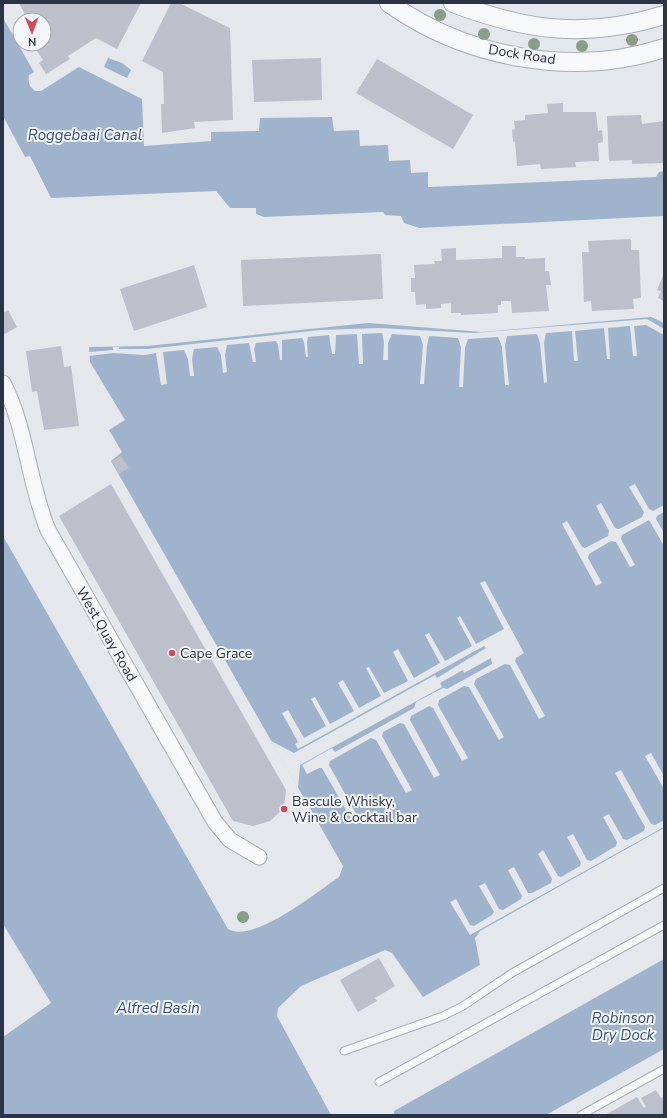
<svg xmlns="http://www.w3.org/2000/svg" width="667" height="1118" font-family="'Nunito Sans',sans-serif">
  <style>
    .water { fill: #9fb4cc }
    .pier { fill: #e4e7ec }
    .building { fill: #bbc0ca }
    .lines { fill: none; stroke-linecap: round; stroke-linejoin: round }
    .service-casing { stroke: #a9aeb7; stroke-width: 9 }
    .minor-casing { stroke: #a9aeb7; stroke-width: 17 }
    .tertiary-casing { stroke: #a9aeb7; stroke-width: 20 }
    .service { stroke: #f7f8fa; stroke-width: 7 }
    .minor { stroke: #f7f8fa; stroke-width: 15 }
    .tertiary { stroke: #f7f8fa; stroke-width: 18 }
    .tree { fill: #899d89 }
    .poi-dot { fill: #d1495b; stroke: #f4f6f9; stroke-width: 1.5 }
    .labels { text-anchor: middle; stroke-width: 4; stroke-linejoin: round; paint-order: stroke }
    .street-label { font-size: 14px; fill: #2b3445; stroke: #f4f6f9 }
    .poi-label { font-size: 14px; fill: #2b3445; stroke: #f4f6f9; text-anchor: start }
    .water-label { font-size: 15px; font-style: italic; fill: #34527a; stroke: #f4f6f9 }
  </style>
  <rect width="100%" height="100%" fill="#e4e7ec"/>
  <g class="water">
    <path d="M 3,18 L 34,72 L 29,75 C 28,83 29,86 35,91 L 41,91 L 79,67 L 142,99 L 144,146 L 211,141 L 211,132 L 259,131 L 260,118 L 332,117 L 334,131 L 359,130 L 360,146 L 388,145 L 389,161 L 410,160 L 411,173 L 428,172 L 428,187 L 656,177 L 659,172 L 664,171 L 664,216 L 419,228 L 404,223 L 401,216 L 385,215 L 383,212 L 264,217 L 256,214 L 256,208 L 230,208 L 216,191 L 51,198 L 30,156 L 25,157 L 3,116 Z"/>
    <path d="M 108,58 L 122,63 L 131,70 L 127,78 L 104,67 Z"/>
    <path d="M 651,317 L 664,323 L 664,828 L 480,931 L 475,938 L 480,965 L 423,997 L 392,953 L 385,950 L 301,986 L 278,1008 L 277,1016 L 331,1115 L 3,1115 L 3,1037 L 51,1003 L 3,924 L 3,536 L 228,929 C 253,944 317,892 339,877 L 343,866 L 111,461 L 122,452 L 109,430 L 125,420 L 90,362 L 89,347 L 147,346 L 368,323 L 482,332 Z"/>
    <path d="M 664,959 L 664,1049 L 546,1115 L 394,1115 L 394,1111 Z"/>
  </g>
  <g class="pier">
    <path d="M 647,319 L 664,329 L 664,335 L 646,325 L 634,326 L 637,356 L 633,356 L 630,326 L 608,328 L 610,359 L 607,359 L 604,328 L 575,331 L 578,361 L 574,361 L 572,331 L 546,333 L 544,343 L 547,382 L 544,383 L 540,343 L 537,334 L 507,336 L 505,346 L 509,385 L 505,385 L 502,347 L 498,337 L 468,339 L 465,348 L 463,387 L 459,387 L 461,347 L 458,338 L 429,336 L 427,346 L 424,384 L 420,384 L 423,345 L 420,336 L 392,334 L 388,343 L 388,360 L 383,360 L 384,342 L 382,333 L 362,334 L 363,364 L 359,364 L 357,334 L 336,335 L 335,354 L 332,354 L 329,335 L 308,337 L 307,342 L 308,357 L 306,357 L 304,342 L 302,338 L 282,340 L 282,360 L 280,360 L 278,345 L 276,341 L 256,343 L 254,349 L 256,362 L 253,362 L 249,343 L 227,345 L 225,355 L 227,372 L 223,373 L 221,355 L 217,347 L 194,349 L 192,359 L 194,376 L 190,376 L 188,359 L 184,350 L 163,352 L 167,384 L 161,385 L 156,353 L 145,355 L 113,353 L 89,356 L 89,352 L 113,350 L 113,347 L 119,347 L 119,349 L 147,349 L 320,330 L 379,328 L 474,333 Z"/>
    <path d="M 635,484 L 649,509 L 653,511 L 664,505 L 664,512 L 657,516 L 656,519 L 664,533 L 664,546 L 649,520 L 622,535 L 621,539 L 635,565 L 630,567 L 616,542 L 611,541 L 589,554 L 588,558 L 602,583 L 596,586 L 562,524 L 567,521 L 582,547 L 585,548 L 608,536 L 609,531 L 596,506 L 601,503 L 615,528 L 619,529 L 642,517 L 644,512 L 629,487 Z"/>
    <path d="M 485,581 L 524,653 L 516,658 L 515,661 L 545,716 L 539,719 L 510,665 L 505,664 L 476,679 L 474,684 L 504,737 L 499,740 L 469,687 L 464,686 L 439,700 L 438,705 L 468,758 L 462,761 L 433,708 L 429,706 L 411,716 L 410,720 L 440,775 L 434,778 L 404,724 L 400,723 L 383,732 L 382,736 L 412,790 L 406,793 L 376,740 L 371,738 L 330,761 L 329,765 L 359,819 L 353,822 L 322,768 L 319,768 L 307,774 L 302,765 L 332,748 L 335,752 L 414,708 L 416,702 L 443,688 L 447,689 L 492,664 L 491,658 L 464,673 L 463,670 L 440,683 L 442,687 L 300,765 L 298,788 L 271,741 L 294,753 L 435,675 L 437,678 L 486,648 L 484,646 L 298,749 L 295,744 L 298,742 L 282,713 L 288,710 L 304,738 L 326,726 L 311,699 L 315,697 L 330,724 L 354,711 L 338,683 L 343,680 L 359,708 L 381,696 L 366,668 L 369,667 L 384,693 L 408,681 L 393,652 L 398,649 L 414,678 L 440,663 L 425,635 L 429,633 L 445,661 L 472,646 L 457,618 L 460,616 L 476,644 L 504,629 L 480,583 Z"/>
    <path d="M 651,753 L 664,776 L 664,789 L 645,756 Z"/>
    <path d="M 621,770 L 651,824 L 655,825 L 664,820 L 664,827 L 470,935 L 450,902 L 456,899 L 470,925 L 474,926 L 492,915 L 494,912 L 479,886 L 485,883 L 499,909 L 503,910 L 521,899 L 522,896 L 508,870 L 514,867 L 528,893 L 532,893 L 551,883 L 552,879 L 538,854 L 543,850 L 558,876 L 561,877 L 580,866 L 581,863 L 567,837 L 573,834 L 587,860 L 591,861 L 616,846 L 617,842 L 603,817 L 609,814 L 623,839 L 627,840 L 644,831 L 645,827 L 615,773 Z"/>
  </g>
  <g class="building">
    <path d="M 19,3 L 141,3 L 117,49 L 96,38 L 68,56 L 70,59 L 46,74 L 39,63 L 43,60 L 33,45 L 44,44 L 44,20 L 28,20 Z"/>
    <path d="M 171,3 L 179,3 L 230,28 L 233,120 L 194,122 L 195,128 L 162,133 L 161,104 L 164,104 L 163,72 L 142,61 Z"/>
    <path d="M 321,58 L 322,100 L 254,102 L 252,60 Z"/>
    <path d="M 377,59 L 473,115 L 453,149 L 356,93 Z"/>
    <path d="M 563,103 L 563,112 L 596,112 L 598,131 L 602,130 L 603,142 L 598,143 L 599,161 L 575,162 L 576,167 L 541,169 L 540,164 L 517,166 L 515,141 L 513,142 L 512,130 L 515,129 L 514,121 L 525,120 L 525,115 L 548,113 L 547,104 Z"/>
    <path d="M 641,115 L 642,124 L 664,121 L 664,163 L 632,164 L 632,160 L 609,161 L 607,116 Z"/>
    <path d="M 631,239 L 631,250 L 639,250 L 641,298 L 633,299 L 634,309 L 592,311 L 591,301 L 584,302 L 582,252 L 589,252 L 588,241 Z"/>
    <path d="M 502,246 L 516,246 L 516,257 L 525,257 L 525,259 L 545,258 L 545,271 L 549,271 L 551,285 L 546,285 L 549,311 L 512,313 L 511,301 L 501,301 L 501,305 L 498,305 L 498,313 L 461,315 L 461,313 L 451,313 L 451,303 L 441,304 L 441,308 L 426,309 L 426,304 L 416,305 L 415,292 L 411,292 L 411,278 L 415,278 L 414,265 L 435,264 L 434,261 L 442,261 L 441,249 L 456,248 L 456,260 L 502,258 Z"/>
    <path d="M 381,254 L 383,299 L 243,306 L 241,260 Z"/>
    <path d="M 194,265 L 207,307 L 134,331 L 120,289 Z"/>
    <path d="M 663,276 L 664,277 L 664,301 L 658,298 L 661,291 L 657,290 Z"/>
    <path d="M 8,310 L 17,327 L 3,335 L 3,313 Z"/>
    <path d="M 61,346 L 64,367 L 71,366 L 79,426 L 44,430 L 37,391 L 32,392 L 26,351 Z"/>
    <path d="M 121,456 L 129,468 L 119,474 L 112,461 Z"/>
    <path d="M 111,484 L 286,790 L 284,808 L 270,821 L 253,826 L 233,821 L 59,516 Z"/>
    <path d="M 379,958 L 395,986 L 375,998 L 377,1001 L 358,1012 L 340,980 Z"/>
    <path d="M 656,1090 L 661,1098 L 664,1097 L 664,1115 L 605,1115 L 637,1097 L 644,1108 L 646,1107 L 641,1098 Z"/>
  </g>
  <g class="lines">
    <defs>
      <g id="service">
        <path d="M 344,1051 L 443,1016 L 463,1006 L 512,973 L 664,888"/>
        <path d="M 379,1082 L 664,925"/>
        <path d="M 581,1115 L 664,1069"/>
      </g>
      <path id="minor" d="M 3,383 C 27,429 28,482 48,530 L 215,822 L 230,840 L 259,857"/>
      <g id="tertiary">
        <path d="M 389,3 C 466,58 574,78 664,48"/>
        <path d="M 453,3 C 526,31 587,39 664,15"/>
      </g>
    </defs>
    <use href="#service" class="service-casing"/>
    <use href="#minor" class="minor-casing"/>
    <use href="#tertiary" class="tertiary-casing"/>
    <use href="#service" class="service"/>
    <use href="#minor" class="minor"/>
    <use href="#tertiary" class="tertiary"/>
  </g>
  <g class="tree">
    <circle cx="440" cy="15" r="6"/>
    <circle cx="484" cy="34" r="6"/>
    <circle cx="632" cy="40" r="6"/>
    <circle cx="534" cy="44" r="6"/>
    <circle cx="582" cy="46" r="6"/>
    <circle cx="243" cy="917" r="6"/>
  </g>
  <g class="poi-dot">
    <circle cx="172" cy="653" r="4"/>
    <circle cx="284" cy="809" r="4"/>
  </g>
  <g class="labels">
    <g class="street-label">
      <text transform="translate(522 54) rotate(9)" y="5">Dock Road</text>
      <text transform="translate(107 634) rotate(60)" y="5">West Quay Road</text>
    </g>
    <g class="poi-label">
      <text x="180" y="658">Cape Grace</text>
      <text x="292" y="806">Bascule Whisky,<tspan x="292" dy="16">Wine &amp; Cocktail bar</tspan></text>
    </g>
    <g class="water-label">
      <text x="85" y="140">Roggebaai Canal</text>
      <text x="158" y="1013">Alfred Basin</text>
      <text x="623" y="1023">Robinson<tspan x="623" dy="17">Dry Dock</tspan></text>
    </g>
  </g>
  <rect width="667" height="1118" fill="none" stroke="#2b3445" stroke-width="8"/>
  <g transform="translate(32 32) rotate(179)"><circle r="19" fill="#f4f6f9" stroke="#a4a8b1"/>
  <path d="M0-3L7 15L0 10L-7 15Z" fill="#d1495b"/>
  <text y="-6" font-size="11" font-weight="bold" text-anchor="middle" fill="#2b3445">N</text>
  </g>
</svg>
